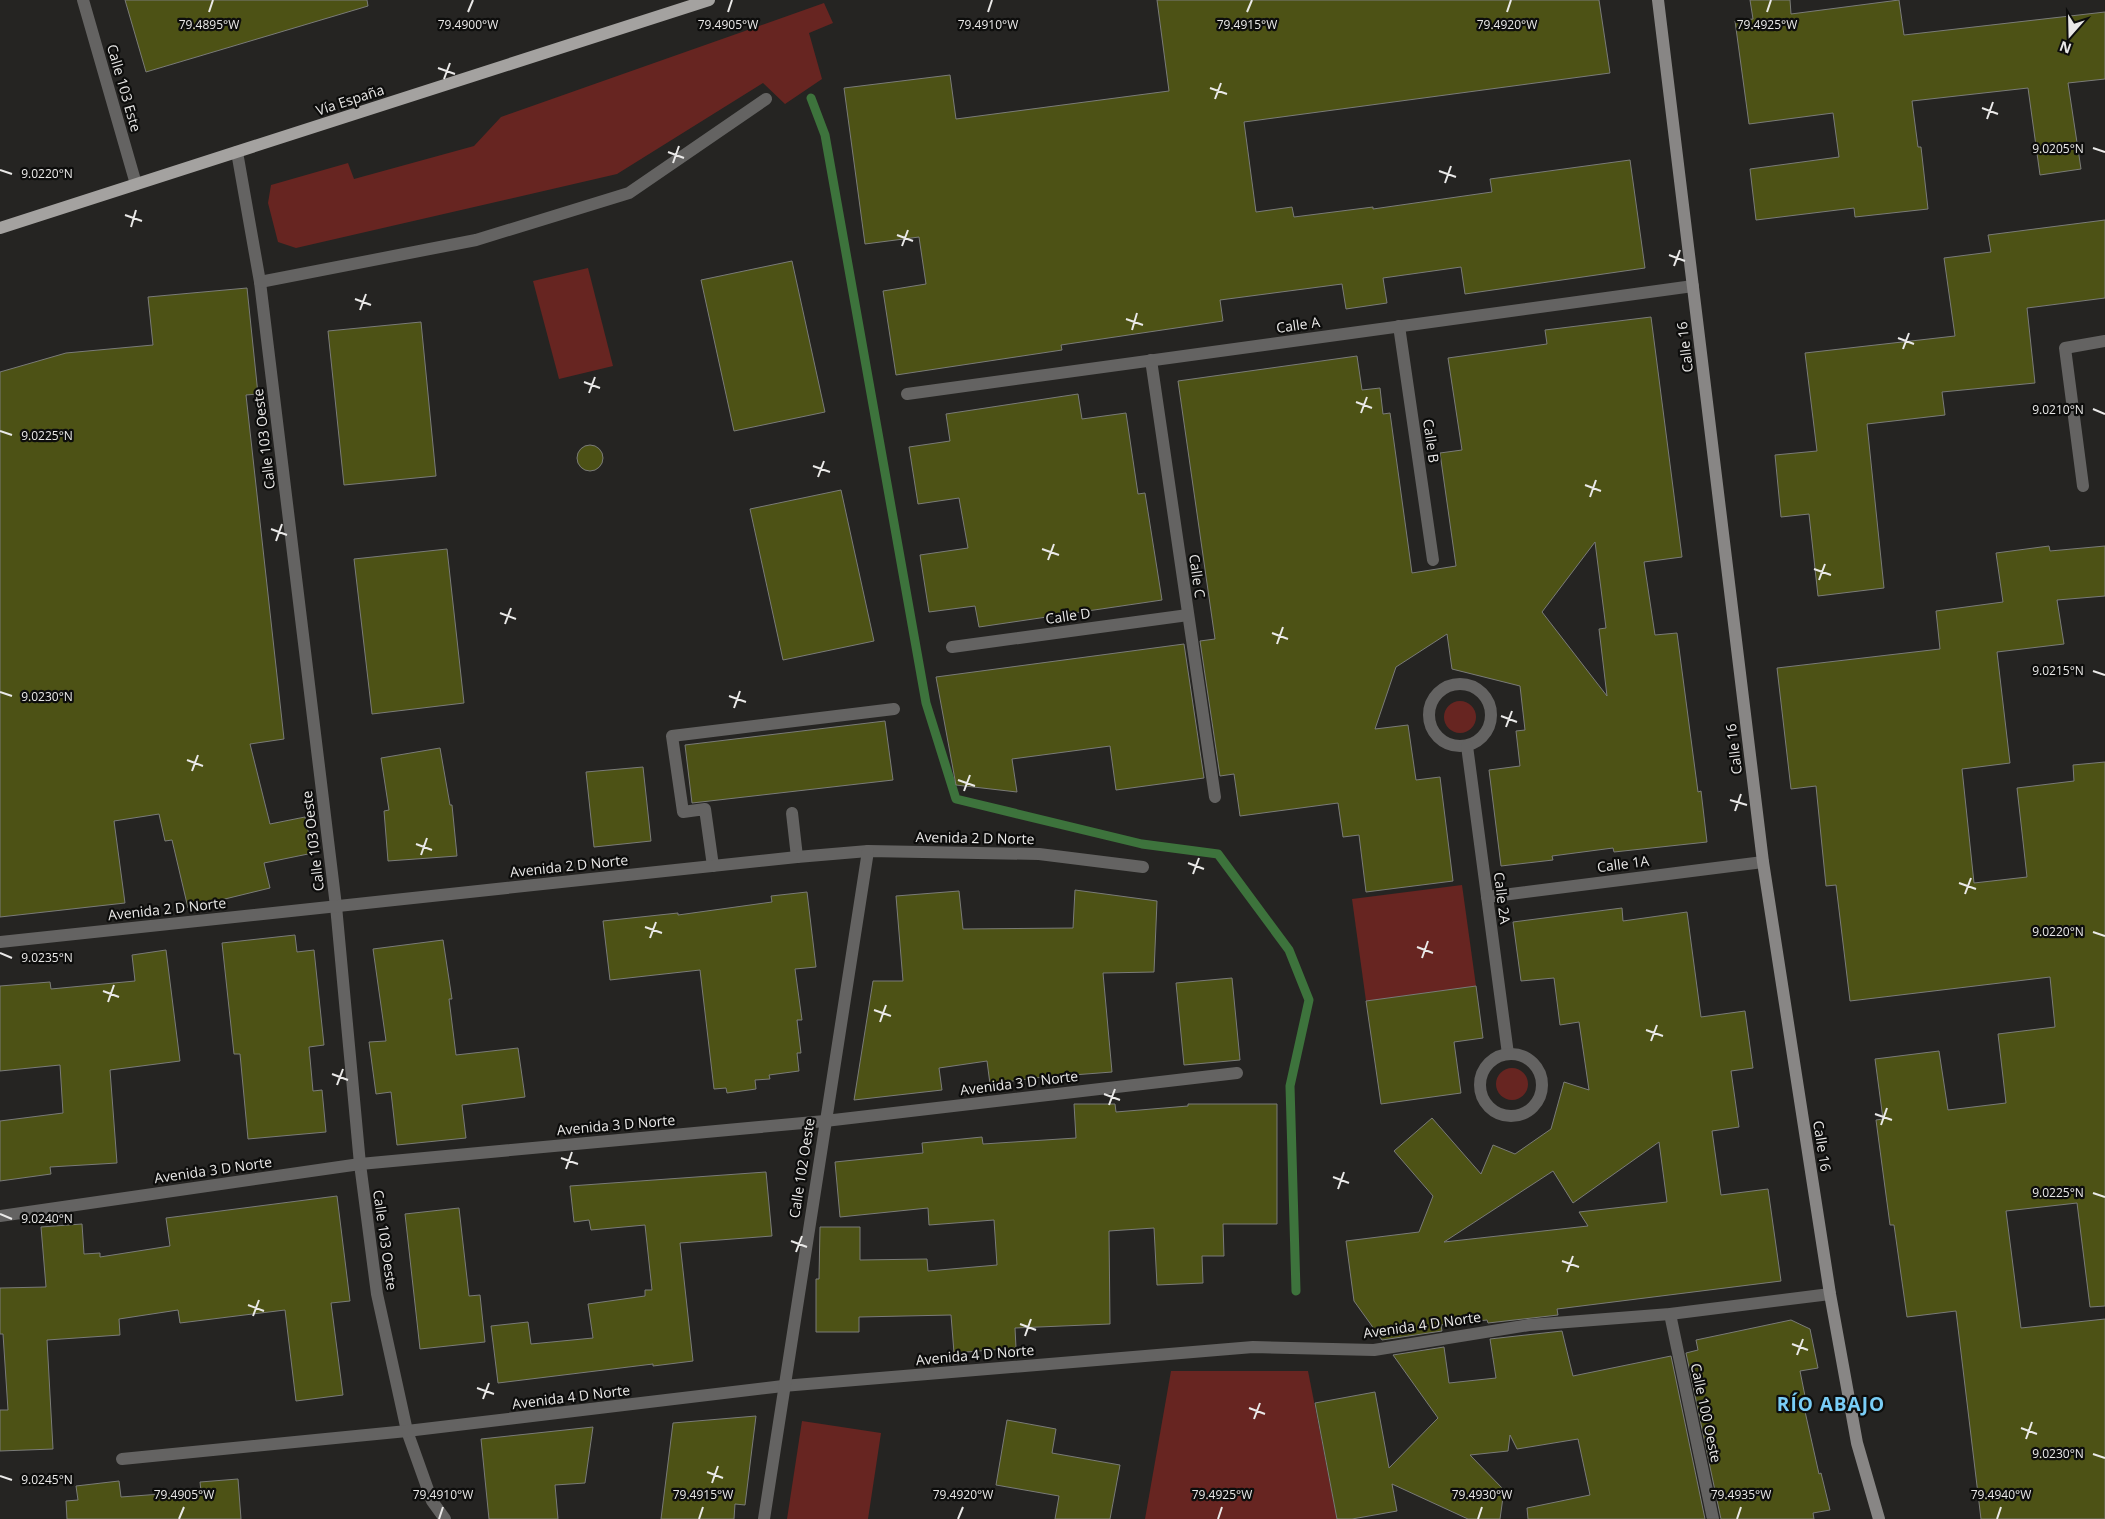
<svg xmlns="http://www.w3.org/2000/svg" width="2105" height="1519" font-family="'Open Sans',sans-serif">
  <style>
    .green { fill: #672521 }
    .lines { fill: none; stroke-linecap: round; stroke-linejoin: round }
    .stream { stroke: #3d733c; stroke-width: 9 }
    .building { fill: #4d5215; stroke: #7a7b78; fill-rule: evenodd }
    .service { stroke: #646362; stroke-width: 12 }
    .minor { stroke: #646362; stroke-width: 12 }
    .secondary { stroke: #888685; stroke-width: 12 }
    .primary { stroke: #a4a2a0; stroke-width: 12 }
    .ticks { fill: none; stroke: #eae9e8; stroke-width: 2 }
    .labels { text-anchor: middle; stroke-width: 4.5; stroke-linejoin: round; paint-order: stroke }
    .street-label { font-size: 14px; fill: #eae9e8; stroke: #0d0d0c }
    .district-label { font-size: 19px; font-weight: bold; letter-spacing: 1px; fill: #79cdf6; stroke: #0d0d0c }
    .ticks-label { font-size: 12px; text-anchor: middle; fill: #eae9e8; stroke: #0d0d0c; stroke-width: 4.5; stroke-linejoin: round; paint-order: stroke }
  </style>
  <rect width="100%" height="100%" fill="#252422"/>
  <g class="green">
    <path d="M 824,3 L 833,23 L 809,33 L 822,79 L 785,104 L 763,83 L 617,174 L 296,248 L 278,242 L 268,203 L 271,185 L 348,163 L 354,179 L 474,146 L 501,117 Z"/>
    <path d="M 588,268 L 613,366 L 559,379 L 533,281 Z"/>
    <circle cx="1460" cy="717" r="16"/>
    <path d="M 1462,885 L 1476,986 L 1366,1001 L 1352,899 Z"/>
    <circle cx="1512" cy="1084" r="16"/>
    <path d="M 1171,1371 L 1308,1371 L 1337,1519 L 1145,1519 Z"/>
    <path d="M 802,1421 L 881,1433 L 868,1519 L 787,1519 Z"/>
  </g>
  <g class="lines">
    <path class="stream" d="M 811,98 L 825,135 L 926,703 L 956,799 L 1142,844 L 1218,854 L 1289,950 L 1309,1000 L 1290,1086 L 1296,1291"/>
  </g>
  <g class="building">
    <path d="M 125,0 L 367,0 L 368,6 L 146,72 Z"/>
    <path d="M 1157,0 L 1599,0 L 1610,73 L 1244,122 L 1256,212 L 1292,207 L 1294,217 L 1373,207 L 1373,209 L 1492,192 L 1490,179 L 1630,160 L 1645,268 L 1465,294 L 1461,267 L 1383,278 L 1387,303 L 1346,309 L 1342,284 L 1220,300 L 1223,321 L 1061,345 L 1062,350 L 896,375 L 883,291 L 926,284 L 919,237 L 865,244 L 844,88 L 950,75 L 956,119 L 1169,91 Z"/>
    <path d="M 1750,0 L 1790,0 L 1791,14 L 1899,0 L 1904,35 L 2105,12 L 2105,79 L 2068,83 L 2081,169 L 2040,175 L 2028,88 L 1912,101 L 1918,147 L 1921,147 L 1928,209 L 1855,217 L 1854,208 L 1756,220 L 1750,169 L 1839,157 L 1833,113 L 1749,124 L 1735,21 L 1753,19 Z"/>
    <path d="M 2105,220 L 2105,298 L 2027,308 L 2035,383 L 1942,392 L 1945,415 L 1867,424 L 1884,588 L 1818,596 L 1809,514 L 1781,517 L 1775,455 L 1817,451 L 1805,353 L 1955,336 L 1944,258 L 1991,252 L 1988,235 Z"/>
    <path d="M 792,261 L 825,412 L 734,431 L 701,280 Z"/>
    <path d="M 247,288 L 258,394 L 246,395 L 284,739 L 250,744 L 270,824 L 305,817 L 313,853 L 264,863 L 270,888 L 188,908 L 172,840 L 165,841 L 159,814 L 114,821 L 125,903 L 0,917 L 0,372 L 66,353 L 153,345 L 148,297 Z"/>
    <path d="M 1651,317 L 1682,557 L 1644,562 L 1655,635 L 1677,633 L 1698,792 L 1701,791 L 1707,842 L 1614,852 L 1613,848 L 1552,856 L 1553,860 L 1501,866 L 1489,770 L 1520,766 L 1516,731 L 1525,730 L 1520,686 L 1452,669 L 1447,634 L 1396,667 L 1375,729 L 1408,725 L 1416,780 L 1440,777 L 1453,881 L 1366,892 L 1359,835 L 1343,837 L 1338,803 L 1240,816 L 1234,774 L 1220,776 L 1200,641 L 1215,639 L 1178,381 L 1357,356 L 1362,390 L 1380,388 L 1383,414 L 1390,413 L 1412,573 L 1456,566 L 1440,453 L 1462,450 L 1448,358 L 1547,344 L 1545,330 ZM 1595,542 L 1606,628 L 1599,629 L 1607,696 L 1542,612 Z"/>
    <path d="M 421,322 L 436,476 L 344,485 L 328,331 Z"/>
    <path d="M 1078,394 L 1082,419 L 1126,413 L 1138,494 L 1145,493 L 1162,600 L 979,627 L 975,606 L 929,612 L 920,555 L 968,548 L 959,498 L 918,504 L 909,447 L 950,441 L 946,414 Z"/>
    <circle cx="590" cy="458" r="13"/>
    <path d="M 841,490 L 874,641 L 783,660 L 750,509 Z"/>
    <path d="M 2049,546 L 2050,551 L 2105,546 L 2105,596 L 2057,600 L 2064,644 L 1997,652 L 2010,763 L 1962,769 L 1974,883 L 2027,877 L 2017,788 L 2074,781 L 2073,765 L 2105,762 L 2105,1306 L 2090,1307 L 2077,1203 L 2006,1211 L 2021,1328 L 2105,1319 L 2105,1519 L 1981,1519 L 1956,1311 L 1907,1317 L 1894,1225 L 1890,1225 L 1876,1120 L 1883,1119 L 1875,1059 L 1939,1051 L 1948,1110 L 2006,1103 L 1998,1034 L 2055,1027 L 2050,977 L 1850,1001 L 1836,885 L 1826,886 L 1816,786 L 1791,789 L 1777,668 L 1940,649 L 1936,611 L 2003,602 L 1996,553 Z"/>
    <path d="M 447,549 L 464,703 L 372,714 L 354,559 Z"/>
    <path d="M 1184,644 L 1204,778 L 1116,790 L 1110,746 L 1012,759 L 1017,792 L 956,785 L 936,677 Z"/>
    <path d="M 885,721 L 893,780 L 692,803 L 685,745 Z"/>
    <path d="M 440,748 L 450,805 L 452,805 L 457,856 L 388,861 L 384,811 L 389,810 L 381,758 Z"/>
    <path d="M 643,767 L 651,841 L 594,847 L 586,772 Z"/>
    <path d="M 1075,890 L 1157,901 L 1154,972 L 1103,973 L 1112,1072 L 1073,1075 L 1073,1073 L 990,1084 L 987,1061 L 939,1068 L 942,1090 L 854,1100 L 873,981 L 903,981 L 896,896 L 959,891 L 963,929 L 1073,928 Z"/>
    <path d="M 807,892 L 816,967 L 795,969 L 802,1020 L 797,1020 L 801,1053 L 797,1053 L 799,1071 L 769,1075 L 770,1079 L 755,1080 L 756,1089 L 727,1093 L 726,1088 L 714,1089 L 700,970 L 610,980 L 603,921 L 678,913 L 678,915 L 772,902 L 771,896 Z"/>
    <path d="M 1622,908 L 1623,921 L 1687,912 L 1701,1017 L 1745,1011 L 1753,1068 L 1731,1071 L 1739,1127 L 1712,1131 L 1721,1195 L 1768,1189 L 1781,1281 L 1557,1309 L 1558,1315 L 1488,1323 L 1487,1320 L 1441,1325 L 1442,1331 L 1382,1340 L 1354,1301 L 1346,1241 L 1419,1232 L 1433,1196 L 1394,1151 L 1432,1118 L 1481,1174 L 1493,1145 L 1515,1154 L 1551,1129 L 1564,1082 L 1589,1090 L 1579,1022 L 1560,1025 L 1554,978 L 1521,981 L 1513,922 ZM 1659,1142 L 1667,1202 L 1579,1212 L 1588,1226 L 1444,1242 L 1553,1171 L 1573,1203 Z"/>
    <path d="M 295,935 L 297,952 L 314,950 L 324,1045 L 309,1047 L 313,1091 L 322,1090 L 326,1132 L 248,1139 L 240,1054 L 234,1054 L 222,943 Z"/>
    <path d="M 443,940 L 452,999 L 449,999 L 456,1055 L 518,1048 L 525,1097 L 462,1105 L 466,1138 L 397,1145 L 391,1092 L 376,1094 L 369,1042 L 386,1041 L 373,949 Z"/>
    <path d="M 166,950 L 180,1061 L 110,1070 L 117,1163 L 50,1167 L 51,1174 L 0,1181 L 0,1121 L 63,1113 L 60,1065 L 0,1071 L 0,986 L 50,982 L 51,989 L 135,981 L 132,955 Z"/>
    <path d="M 1232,978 L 1240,1060 L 1184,1065 L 1176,983 Z"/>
    <path d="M 1476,986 L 1483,1038 L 1454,1042 L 1461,1093 L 1381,1104 L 1366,1001 Z"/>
    <path d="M 1074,1104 L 1115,1104 L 1116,1112 L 1188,1106 L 1188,1104 L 1277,1104 L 1277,1224 L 1223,1224 L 1224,1256 L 1202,1256 L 1203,1283 L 1157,1285 L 1154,1228 L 1109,1231 L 1110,1324 L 1015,1328 L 1016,1348 L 954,1353 L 951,1315 L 859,1317 L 859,1332 L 816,1332 L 816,1279 L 819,1279 L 820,1227 L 860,1227 L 860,1260 L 927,1259 L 928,1271 L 997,1265 L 994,1220 L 929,1225 L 928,1208 L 840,1217 L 835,1162 L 923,1153 L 922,1143 L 982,1137 L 983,1144 L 1076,1138 Z"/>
    <path d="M 766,1172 L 772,1236 L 680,1243 L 693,1361 L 653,1366 L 653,1364 L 498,1383 L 491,1326 L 528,1322 L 531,1344 L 593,1338 L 588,1304 L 645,1296 L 645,1290 L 652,1290 L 645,1225 L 591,1230 L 589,1220 L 574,1222 L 570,1186 Z"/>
    <path d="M 337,1196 L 350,1301 L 331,1303 L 343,1395 L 296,1401 L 285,1310 L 180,1323 L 178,1310 L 119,1319 L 120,1335 L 47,1340 L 53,1449 L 0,1451 L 0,1410 L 8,1410 L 3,1334 L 0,1334 L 0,1288 L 46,1287 L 41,1227 L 82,1224 L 84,1254 L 100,1253 L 100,1257 L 170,1246 L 166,1218 Z"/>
    <path d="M 459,1208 L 469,1296 L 480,1295 L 485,1342 L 420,1349 L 405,1214 Z"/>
    <path d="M 1791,1320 L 1810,1329 L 1818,1368 L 1800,1371 L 1807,1406 L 1804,1407 L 1819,1474 L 1821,1473 L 1830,1510 L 1813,1513 L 1814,1519 L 1721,1519 L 1686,1353 L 1698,1350 L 1696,1340 Z"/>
    <path d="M 1562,1331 L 1573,1376 L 1671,1356 L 1705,1519 L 1528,1519 L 1527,1508 L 1590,1495 L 1578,1439 L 1517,1449 L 1510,1435 L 1508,1451 L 1470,1455 L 1504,1490 L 1500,1519 L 1468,1519 L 1392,1484 L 1397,1511 L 1352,1519 L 1337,1519 L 1315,1403 L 1375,1392 L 1389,1468 L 1438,1418 L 1393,1355 L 1444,1347 L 1449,1383 L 1496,1378 L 1490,1339 Z"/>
    <path d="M 756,1416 L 745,1505 L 735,1504 L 734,1519 L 661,1519 L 673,1423 Z"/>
    <path d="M 1007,1420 L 1056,1429 L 1052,1453 L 1120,1465 L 1110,1519 L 1055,1519 L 1059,1496 L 996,1485 Z"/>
    <path d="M 593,1427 L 585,1483 L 555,1485 L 558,1519 L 489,1519 L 481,1439 Z"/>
    <path d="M 238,1479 L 241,1519 L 67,1519 L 66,1501 L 78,1500 L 76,1486 L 119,1481 L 121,1497 L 201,1491 L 200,1482 Z"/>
  </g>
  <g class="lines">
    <g class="service">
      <path d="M 2083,486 L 2065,348 L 2105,341"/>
      <path d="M 792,813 L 797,857"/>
      <path d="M 713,866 L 705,809 L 683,812 L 672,736 L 894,709"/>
    </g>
    <g class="minor">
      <path d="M 83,0 L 136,184"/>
      <path d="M 237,152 L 260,282 L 336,906 L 360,1164 L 377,1294 L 407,1431 L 432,1501 L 445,1519"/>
      <path d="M 260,282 L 476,240 L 629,193 L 766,99"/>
      <path d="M 1399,326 L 1433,560"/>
      <path d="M 1151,360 L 1215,797"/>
      <path d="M 907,394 L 1693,286"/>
      <path d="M 952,647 L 1188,615"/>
      <circle cx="1460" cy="715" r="31"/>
      <path d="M 1467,746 L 1508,1054"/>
      <path d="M 1487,897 L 1763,862"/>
      <path d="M 0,942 L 797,857 L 868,851 L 1039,854 L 1143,867"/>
      <circle cx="1511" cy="1085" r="31"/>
      <path d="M 0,1216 L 360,1164 L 825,1121 L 1237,1073"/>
      <path d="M 1670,1314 L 1713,1519"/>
      <path d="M 122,1459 L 407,1431 L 783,1386 L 1253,1347 L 1374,1350 L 1529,1325 L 1670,1314 L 1830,1294"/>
      <path d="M 764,1519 L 868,851"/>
    </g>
    <path class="secondary" d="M 1658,0 L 1763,862 L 1830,1294 L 1857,1443 L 1879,1519"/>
    <path class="primary" d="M 0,228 L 709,0"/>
  </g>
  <path class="ticks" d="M 209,12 L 213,0M 468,12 L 473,0M 728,12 L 732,0M 988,12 L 992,0M 1247,12 L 1252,0M 1507,12 L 1511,0M 1767,12 L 1771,0M 438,68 L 455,74M 444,79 L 450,63M 1210,88 L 1227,94M 1215,99 L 1221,83M 1982,108 L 1998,114M 1987,119 L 1993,102M 2093,148 L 2105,152M 668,152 L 684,158M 673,163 L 679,146M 0,170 L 12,174M 1439,171 L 1456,177M 1445,183 L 1451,166M 125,215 L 142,221M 131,227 L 136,210M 897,235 L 913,241M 902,246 L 908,230M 1669,255 L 1685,261M 1674,266 L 1680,250M 355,299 L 371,305M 360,310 L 366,294M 1126,319 L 1143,325M 1132,330 L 1137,313M 1898,338 L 1914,344M 1903,349 L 1909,333M 584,382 L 600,388M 589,393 L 595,377M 1356,402 L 1372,408M 2093,409 L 2105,414M 1361,413 L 1367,397M 0,431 L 12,435M 813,466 L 830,472M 818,477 L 824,461M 1585,485 L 1601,491M 1590,497 L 1596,480M 271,529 L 287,535M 276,541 L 282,524M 1042,549 L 1059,555M 1048,560 L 1054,544M 1814,569 L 1831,575M 1819,580 L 1825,564M 500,613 L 516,619M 505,624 L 511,608M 1272,633 L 1288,639M 1277,644 L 1283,627M 2093,671 L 2105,675M 0,692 L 12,696M 729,696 L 746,702M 734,708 L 740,691M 1501,716 L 1517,722M 1506,727 L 1512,711M 187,760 L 203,766M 192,771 L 198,755M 958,780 L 975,786M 964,791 L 970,775M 1730,800 L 1747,805M 1735,811 L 1741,794M 416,844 L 432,850M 421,855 L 427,838M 1188,863 L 1204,869M 1193,874 L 1199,858M 1959,883 L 1976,889M 1965,894 L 1971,878M 645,927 L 662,933M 2093,932 L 2105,936M 650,938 L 656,922M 1417,947 L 1433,953M 0,953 L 12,958M 1422,958 L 1428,941M 103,991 L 119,997M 108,1002 L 114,985M 874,1010 L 891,1016M 880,1022 L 886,1005M 1646,1030 L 1663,1036M 1651,1041 L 1657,1025M 332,1074 L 348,1080M 337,1085 L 343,1069M 1104,1094 L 1120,1100M 1109,1105 L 1115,1089M 1875,1114 L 1892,1120M 1881,1125 L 1887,1108M 561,1158 L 578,1164M 566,1169 L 572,1152M 1333,1177 L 1349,1183M 1338,1189 L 1344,1172M 2093,1193 L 2105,1197M 0,1214 L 12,1219M 791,1241 L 807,1247M 796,1252 L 802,1236M 1562,1261 L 1579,1267M 1567,1272 L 1573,1256M 248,1305 L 264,1311M 253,1316 L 259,1300M 1020,1324 L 1036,1330M 1025,1336 L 1031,1319M 1792,1344 L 1808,1350M 1797,1355 L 1803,1339M 477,1388 L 494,1394M 483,1399 L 489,1383M 1249,1408 L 1265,1414M 1254,1419 L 1260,1403M 2021,1428 L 2037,1434M 2026,1439 L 2032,1422M 2093,1454 L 2105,1458M 707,1472 L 723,1478M 0,1476 L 12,1480M 712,1483 L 718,1466M 179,1519 L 184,1507M 439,1519 L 443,1507M 699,1519 L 703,1507M 958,1519 L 963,1507M 1218,1519 L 1222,1507M 1478,1519 L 1482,1507M 1737,1519 L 1741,1507M 1997,1519 L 2001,1507"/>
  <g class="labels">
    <g class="street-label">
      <text transform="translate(124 88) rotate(74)" y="5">Calle 103 Este</text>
      <text transform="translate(350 100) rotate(-18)" y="5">Vía España</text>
      <text transform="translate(1298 325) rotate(-8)" y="5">Calle A</text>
      <text transform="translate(1685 347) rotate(-97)" y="5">Calle 16</text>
      <text transform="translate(264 439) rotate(-97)" y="5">Calle 103 Oeste</text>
      <text transform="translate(1431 441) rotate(82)" y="5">Calle B</text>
      <text transform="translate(1197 576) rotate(82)" y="5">Calle C</text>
      <text transform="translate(1068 616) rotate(-8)" y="5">Calle D</text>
      <text transform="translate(1734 749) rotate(-97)" y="5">Calle 16</text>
      <text transform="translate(975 838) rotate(1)" y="5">Avenida 2 D Norte</text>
      <text transform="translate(313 841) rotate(-97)" y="5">Calle 103 Oeste</text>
      <text transform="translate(1623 864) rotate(-7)" y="5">Calle 1A</text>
      <text transform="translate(569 866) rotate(-6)" y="5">Avenida 2 D Norte</text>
      <text transform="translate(1502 898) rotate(83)" y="5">Calle 2A</text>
      <text transform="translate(167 909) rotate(-6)" y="5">Avenida 2 D Norte</text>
      <text transform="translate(1019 1083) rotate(-7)" y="5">Avenida 3 D Norte</text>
      <text transform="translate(616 1125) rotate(-5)" y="5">Avenida 3 D Norte</text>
      <text transform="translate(1822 1146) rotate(81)" y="5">Calle 16</text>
      <text transform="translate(802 1168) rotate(-81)" y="5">Calle 102 Oeste</text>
      <text transform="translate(213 1170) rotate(-8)" y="5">Avenida 3 D Norte</text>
      <text transform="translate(385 1240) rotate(82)" y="5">Calle 103 Oeste</text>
      <text transform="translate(1422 1325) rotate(-8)" y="5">Avenida 4 D Norte</text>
      <text transform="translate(975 1355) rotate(-5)" y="5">Avenida 4 D Norte</text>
      <text transform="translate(571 1397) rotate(-7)" y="5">Avenida 4 D Norte</text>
      <text transform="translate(1706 1413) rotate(78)" y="5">Calle 100 Oeste</text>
    </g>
    <g class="district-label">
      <text x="1831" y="1411">RÍO ABAJO</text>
    </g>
  </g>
  <g class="ticks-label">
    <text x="209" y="29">79.4895°W</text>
    <text x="468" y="29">79.4900°W</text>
    <text x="728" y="29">79.4905°W</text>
    <text x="988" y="29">79.4910°W</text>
    <text x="1247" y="29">79.4915°W</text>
    <text x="1507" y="29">79.4920°W</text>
    <text x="1767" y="29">79.4925°W</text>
    <text x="2058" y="153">9.0205°N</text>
    <text x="47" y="178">9.0220°N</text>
    <text x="2058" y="414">9.0210°N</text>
    <text x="47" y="440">9.0225°N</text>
    <text x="2058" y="675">9.0215°N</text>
    <text x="47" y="701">9.0230°N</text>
    <text x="2058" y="936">9.0220°N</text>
    <text x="47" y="962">9.0235°N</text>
    <text x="2058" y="1197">9.0225°N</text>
    <text x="47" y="1223">9.0240°N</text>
    <text x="2058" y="1458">9.0230°N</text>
    <text x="47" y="1484">9.0245°N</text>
    <text x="184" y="1499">79.4905°W</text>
    <text x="443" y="1499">79.4910°W</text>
    <text x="703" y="1499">79.4915°W</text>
    <text x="963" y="1499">79.4920°W</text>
    <text x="1222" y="1499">79.4925°W</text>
    <text x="1482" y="1499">79.4930°W</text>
    <text x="1741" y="1499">79.4935°W</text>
    <text x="2001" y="1499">79.4940°W</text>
  </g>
  <g transform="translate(2070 35) rotate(200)" stroke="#0d0d0c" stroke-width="4" paint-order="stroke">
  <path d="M0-4L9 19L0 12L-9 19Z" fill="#eae9e8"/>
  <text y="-8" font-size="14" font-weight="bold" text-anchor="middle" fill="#eae9e8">N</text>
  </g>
</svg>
